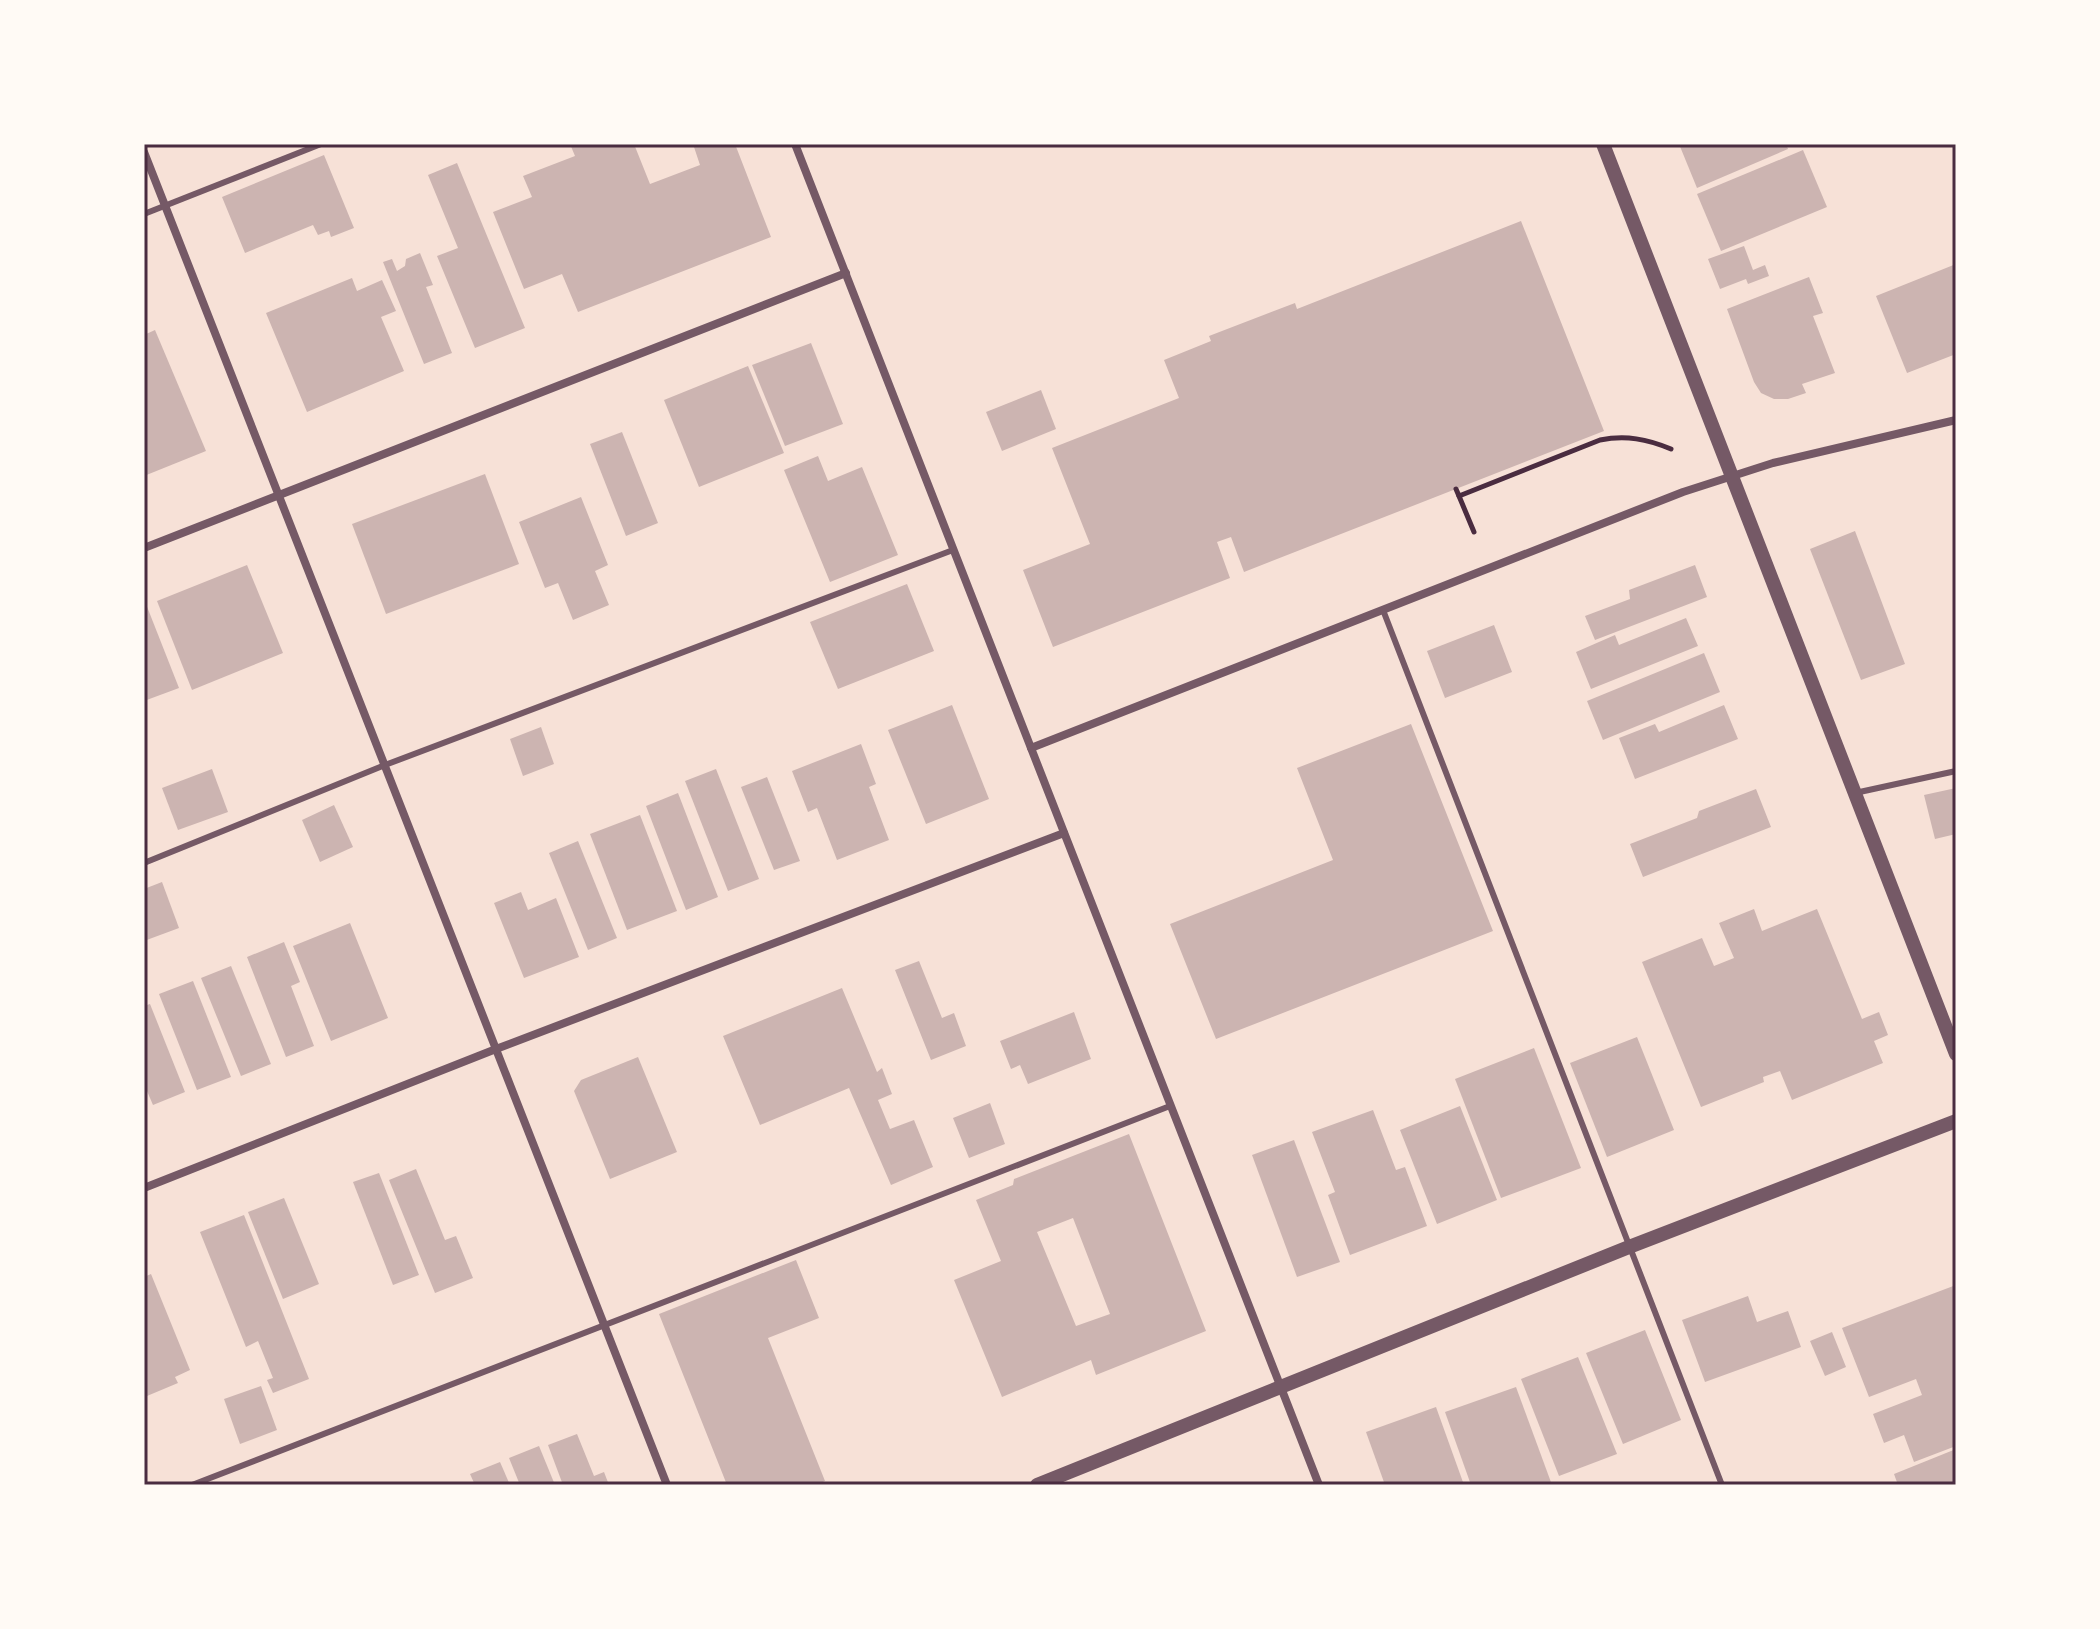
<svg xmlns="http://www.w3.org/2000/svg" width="2100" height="1629" font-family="'Work Sans',sans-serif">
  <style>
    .building { fill: #ccb4b1; fill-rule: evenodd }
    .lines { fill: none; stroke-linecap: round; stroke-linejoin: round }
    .path { stroke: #4a2c40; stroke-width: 5 }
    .service { stroke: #755966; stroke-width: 6 }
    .minor { stroke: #755966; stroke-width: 8 }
    .tertiary { stroke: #755966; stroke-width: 14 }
    .neatline { fill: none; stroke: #4a2c40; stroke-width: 3 }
  </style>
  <rect width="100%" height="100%" fill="#f7e1d7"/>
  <g class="building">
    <path d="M 570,144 L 634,144 L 650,184 L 700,165 L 693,144 L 735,144 L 771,237 L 578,312 L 562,274 L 524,289 L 493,212 L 532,197 L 523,176 L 575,156 Z"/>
    <path d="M 1679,144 L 1786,144 L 1788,149 L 1697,188 Z"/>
    <path d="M 1803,150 L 1827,207 L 1721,251 L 1697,194 Z"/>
    <path d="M 324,155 L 354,228 L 331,237 L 329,231 L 318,235 L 313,225 L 245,253 L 222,197 Z"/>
    <path d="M 457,163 L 525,328 L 475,348 L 437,256 L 458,248 L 428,175 Z"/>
    <path d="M 1521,221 L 1604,431 L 1244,572 L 1231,537 L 1217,542 L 1230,578 L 1053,647 L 1023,570 L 1090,544 L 1052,448 L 1179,398 L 1164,360 L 1211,341 L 1209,336 L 1295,303 L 1297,309 Z"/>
    <path d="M 1744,246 L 1753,270 L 1765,265 L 1769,276 L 1748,284 L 1746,279 L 1720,289 L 1708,259 Z"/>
    <path d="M 420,253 L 433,285 L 426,287 L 452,353 L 424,364 L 383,262 L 392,259 L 397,271 L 405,266 L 406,259 Z"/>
    <path d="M 1956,264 L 1956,354 L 1907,373 L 1876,296 Z"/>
    <path d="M 1809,277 L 1823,313 L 1813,316 L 1835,373 L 1802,384 L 1806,393 L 1788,399 L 1774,399 L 1761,393 L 1754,382 L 1727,309 Z"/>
    <path d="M 352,278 L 357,291 L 382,280 L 396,311 L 381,317 L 404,371 L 307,412 L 266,313 Z"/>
    <path d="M 155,330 L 206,451 L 144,476 L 144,335 Z"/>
    <path d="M 811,343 L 843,424 L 785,446 L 752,365 Z"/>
    <path d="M 748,366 L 784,453 L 699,487 L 664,400 Z"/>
    <path d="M 1041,390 L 1056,429 L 1002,451 L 986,412 Z"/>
    <path d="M 622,432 L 658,523 L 626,536 L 590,444 Z"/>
    <path d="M 818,456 L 828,481 L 862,467 L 898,555 L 830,582 L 784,470 Z"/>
    <path d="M 485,474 L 519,564 L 386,614 L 352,524 Z"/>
    <path d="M 581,497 L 608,565 L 595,571 L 609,605 L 573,620 L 558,583 L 545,588 L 519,522 Z"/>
    <path d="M 1855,531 L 1905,664 L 1861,680 L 1810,549 Z"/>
    <path d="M 247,565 L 283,653 L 192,690 L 157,601 Z"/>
    <path d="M 1695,565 L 1707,597 L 1595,640 L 1585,616 L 1630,599 L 1629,590 Z"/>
    <path d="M 907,584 L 934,651 L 838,689 L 810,622 Z"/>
    <path d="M 144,599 L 179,688 L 144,701 Z"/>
    <path d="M 1686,618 L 1698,646 L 1591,689 L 1576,652 L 1615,635 L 1619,645 Z"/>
    <path d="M 1494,625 L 1512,672 L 1445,698 L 1427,651 Z"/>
    <path d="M 1704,653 L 1720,692 L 1603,740 L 1587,701 Z"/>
    <path d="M 952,705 L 989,799 L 926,824 L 888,730 Z"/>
    <path d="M 1724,705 L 1738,739 L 1635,779 L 1619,738 L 1655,724 L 1659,732 Z"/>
    <path d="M 1411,724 L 1493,931 L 1216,1039 L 1170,924 L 1333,860 L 1297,768 Z"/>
    <path d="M 541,727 L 554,764 L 523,776 L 510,739 Z"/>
    <path d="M 861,744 L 876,784 L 869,787 L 889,840 L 837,860 L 817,808 L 808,812 L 792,771 Z"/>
    <path d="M 212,769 L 228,812 L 178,830 L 162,788 Z"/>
    <path d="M 716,769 L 759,879 L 728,891 L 685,781 Z"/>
    <path d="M 767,777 L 800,861 L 774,870 L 741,787 Z"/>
    <path d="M 1956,788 L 1956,834 L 1935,839 L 1924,795 Z"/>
    <path d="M 1756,789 L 1771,827 L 1643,877 L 1630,844 L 1697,818 L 1699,811 Z"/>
    <path d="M 678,793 L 718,897 L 686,910 L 646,806 Z"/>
    <path d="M 334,805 L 353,847 L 320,862 L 302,820 Z"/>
    <path d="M 640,815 L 677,911 L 627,930 L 590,834 Z"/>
    <path d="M 578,841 L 617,938 L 588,950 L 549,853 Z"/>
    <path d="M 162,882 L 179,928 L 144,941 L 144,889 Z"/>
    <path d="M 521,892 L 528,910 L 556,898 L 579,957 L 524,978 L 494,903 Z"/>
    <path d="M 1754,909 L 1762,931 L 1817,909 L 1862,1019 L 1879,1012 L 1888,1035 L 1874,1041 L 1883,1063 L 1792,1100 L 1780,1071 L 1763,1077 L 1764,1082 L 1701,1107 L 1642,962 L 1702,938 L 1714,966 L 1734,958 L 1719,923 Z"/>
    <path d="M 350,923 L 388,1018 L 331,1041 L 293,946 Z"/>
    <path d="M 284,942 L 300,982 L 291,986 L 314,1046 L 286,1057 L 247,957 Z"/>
    <path d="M 919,961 L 942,1018 L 954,1013 L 966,1046 L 931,1060 L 895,970 Z"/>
    <path d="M 231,966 L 271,1064 L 241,1076 L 201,978 Z"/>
    <path d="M 193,981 L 231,1077 L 197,1090 L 159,994 Z"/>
    <path d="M 842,988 L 877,1072 L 882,1068 L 892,1094 L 878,1100 L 890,1129 L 914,1120 L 933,1167 L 891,1185 L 849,1088 L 760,1125 L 723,1036 Z"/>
    <path d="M 150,1004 L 185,1092 L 153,1105 L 144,1084 L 144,1006 Z"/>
    <path d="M 1074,1012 L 1091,1059 L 1028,1084 L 1020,1065 L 1011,1069 L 1000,1041 Z"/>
    <path d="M 1637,1037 L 1674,1130 L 1607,1157 L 1570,1063 Z"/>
    <path d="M 1534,1048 L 1581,1168 L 1501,1198 L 1455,1079 Z"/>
    <path d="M 638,1057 L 677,1152 L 610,1179 L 574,1091 L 581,1080 Z"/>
    <path d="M 990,1103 L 1005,1144 L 969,1158 L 953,1118 Z"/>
    <path d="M 1460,1106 L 1497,1200 L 1437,1224 L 1400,1130 Z"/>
    <path d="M 1373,1110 L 1396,1170 L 1405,1167 L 1427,1226 L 1350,1255 L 1328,1195 L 1335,1192 L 1312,1132 Z"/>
    <path d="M 1129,1134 L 1206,1331 L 1096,1375 L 1091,1360 L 1002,1397 L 954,1280 L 1001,1261 L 976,1200 L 1013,1185 L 1014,1179 ZM 1073,1218 L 1110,1314 L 1076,1326 L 1037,1232 Z"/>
    <path d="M 1294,1140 L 1340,1262 L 1297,1277 L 1252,1155 Z"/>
    <path d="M 416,1169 L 445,1240 L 456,1236 L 473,1278 L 435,1293 L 389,1180 Z"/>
    <path d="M 379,1173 L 419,1275 L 393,1285 L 353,1182 Z"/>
    <path d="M 284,1198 L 319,1284 L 283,1299 L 248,1212 Z"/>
    <path d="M 244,1215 L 309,1379 L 273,1393 L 267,1380 L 273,1378 L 258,1341 L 246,1347 L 200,1232 Z"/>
    <path d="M 796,1260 L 819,1318 L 768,1338 L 825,1481 L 816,1485 L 727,1485 L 659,1314 Z"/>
    <path d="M 151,1274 L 190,1370 L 175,1377 L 178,1383 L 147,1396 L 144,1389 L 144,1277 Z"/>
    <path d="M 1956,1285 L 1956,1446 L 1914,1462 L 1904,1435 L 1884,1443 L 1873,1414 L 1922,1395 L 1916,1379 L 1869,1397 L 1842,1328 Z"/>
    <path d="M 1748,1296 L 1757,1322 L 1788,1311 L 1801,1347 L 1705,1382 L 1682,1320 Z"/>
    <path d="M 1645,1330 L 1681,1420 L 1623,1444 L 1586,1353 Z"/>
    <path d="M 1832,1332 L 1846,1367 L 1825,1376 L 1810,1341 Z"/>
    <path d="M 1578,1357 L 1617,1454 L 1559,1476 L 1521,1379 Z"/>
    <path d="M 261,1386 L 277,1430 L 240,1444 L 224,1399 Z"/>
    <path d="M 1516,1387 L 1552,1485 L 1471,1485 L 1445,1412 Z"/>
    <path d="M 1436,1407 L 1464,1485 L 1385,1485 L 1366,1432 Z"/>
    <path d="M 577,1434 L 594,1476 L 604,1472 L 609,1485 L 563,1485 L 548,1445 Z"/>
    <path d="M 539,1446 L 555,1485 L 520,1485 L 509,1458 Z"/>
    <path d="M 1956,1449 L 1956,1485 L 1898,1485 L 1894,1474 Z"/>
    <path d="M 500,1462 L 510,1485 L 475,1485 L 470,1474 Z"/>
  </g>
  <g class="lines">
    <g class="path">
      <path d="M 1456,489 L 1459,496 L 1600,440 C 1626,435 1647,439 1671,449"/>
      <path d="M 1459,496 L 1474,532"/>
    </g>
    <g class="service">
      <path d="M 144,214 L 321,144"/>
      <path d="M 1383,610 L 1722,1485"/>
      <path d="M 1855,793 L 1956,771"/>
      <path d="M 144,863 L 385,765 L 953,550"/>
      <path d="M 192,1485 L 1170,1106"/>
    </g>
    <g class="minor">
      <path d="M 795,144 L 1319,1485"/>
      <path d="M 144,152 L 667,1485"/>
      <path d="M 144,548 L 846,273"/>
      <path d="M 1031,748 L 1683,492 L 1773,463 L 1956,420"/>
      <path d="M 144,1188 L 496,1049 L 1064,833"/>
    </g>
    <g class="tertiary">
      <path d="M 1603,144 L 1956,1054"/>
      <path d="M 1037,1485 L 1629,1247 L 1956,1121"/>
    </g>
  </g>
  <rect width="2100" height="1629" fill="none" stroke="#fffaf5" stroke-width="292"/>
  <rect x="146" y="146" width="1808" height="1337" class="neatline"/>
</svg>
